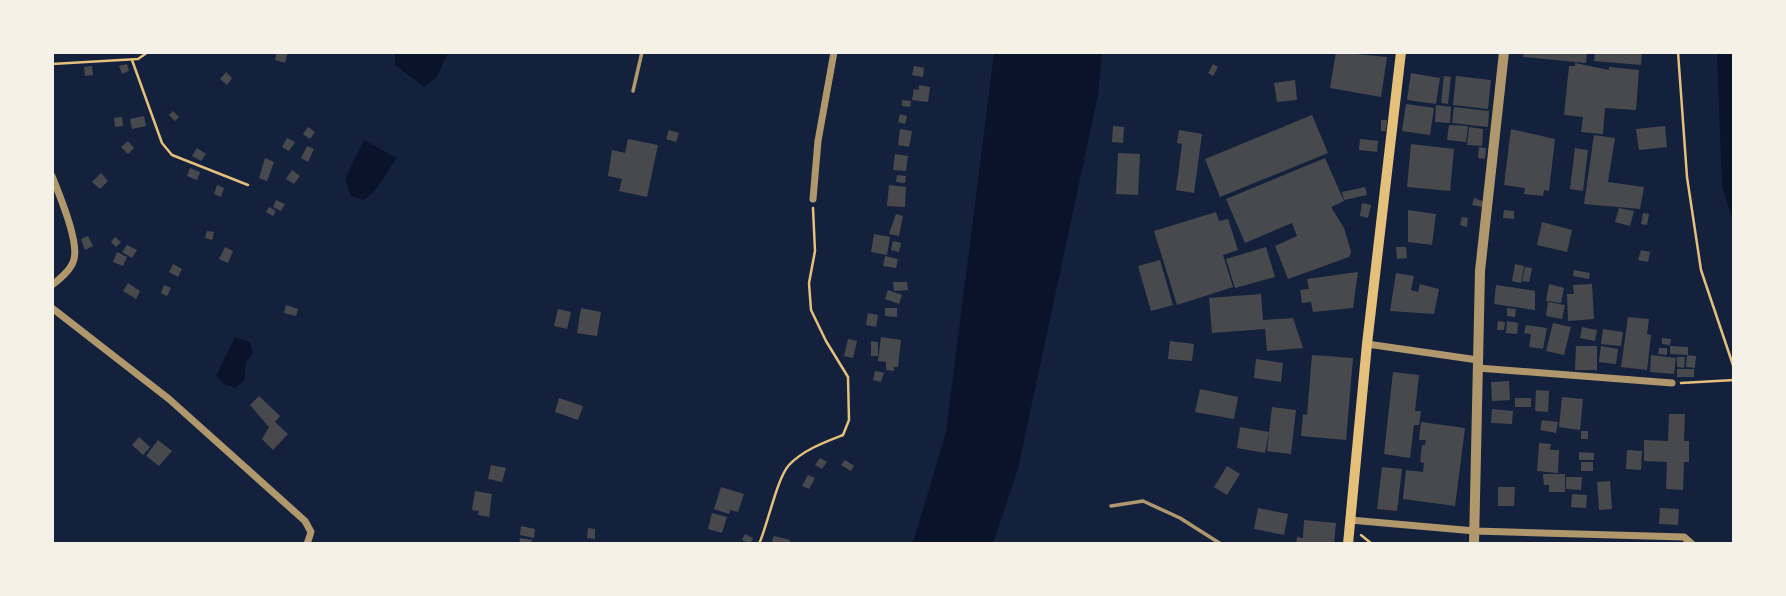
<svg xmlns="http://www.w3.org/2000/svg" width="1786" height="596" font-family="'Golos Text',sans-serif">
  <style>
    .water { fill: #0b132b }
    .building { fill: #48494c }
    .lines { fill: none; stroke-linecap: round; stroke-linejoin: round }
    .path { stroke: #e5c07b; stroke-width: 2.5 }
    .service { stroke: #b1986c; stroke-width: 3.5 }
    .minor { stroke: #b1986c; stroke-width: 7 }
    .tertiary { stroke: #b1986c; stroke-width: 10 }
    .secondary { stroke: #e5c07b; stroke-width: 10 }
  </style>
  <rect width="100%" height="100%" fill="#14213d"/>
  <g class="water">
    <path d="M 395,53 L 395,52 L 448,53 L 437,77 L 424,87 L 395,65 Z"/>
    <path d="M 994,53 L 1102,53 L 1098,95 L 1018,469 L 993,543 L 913,543 L 946,432 Z"/>
    <path d="M 1717,53 L 1733,53 L 1733,221 L 1722,187 Z"/>
    <path d="M 364,140 L 397,158 C 386,172 378,192 363,200 L 351,196 L 345,179 Z"/>
    <path d="M 235,337 L 250,342 L 253,353 L 246,363 L 244,381 L 235,388 L 224,384 L 216,376 Z"/>
  </g>
  <g class="building">
    <path d="M 277,52 L 288,52 L 285,63 L 275,60 Z"/>
    <path d="M 1336,52 L 1387,57 L 1381,97 L 1330,88 Z"/>
    <path d="M 1524,52 L 1587,52 L 1586,63 L 1523,57 Z"/>
    <path d="M 1595,52 L 1642,52 L 1641,65 L 1594,61 Z"/>
    <path d="M 1575,63 L 1609,70 L 1609,67 L 1639,70 L 1636,110 L 1605,108 L 1603,134 L 1581,132 L 1583,117 L 1564,115 L 1569,66 L 1575,66 Z"/>
    <path d="M 127,64 L 129,71 L 122,74 L 119,66 Z"/>
    <path d="M 1213,64 L 1218,67 L 1213,76 L 1208,73 Z"/>
    <path d="M 92,66 L 93,75 L 85,76 L 84,67 Z"/>
    <path d="M 914,66 L 924,68 L 923,77 L 912,75 Z"/>
    <path d="M 226,72 L 232,78 L 227,85 L 220,79 Z"/>
    <path d="M 1411,73 L 1440,78 L 1436,104 L 1407,100 Z"/>
    <path d="M 1444,76 L 1451,77 L 1448,104 L 1441,103 Z"/>
    <path d="M 1456,76 L 1491,80 L 1488,109 L 1453,105 Z"/>
    <path d="M 1295,80 L 1297,100 L 1277,102 L 1274,83 Z"/>
    <path d="M 919,85 L 930,87 L 928,102 L 912,100 L 914,89 L 919,90 Z"/>
    <path d="M 902,100 L 911,101 L 910,107 L 902,106 Z"/>
    <path d="M 1406,104 L 1434,108 L 1430,135 L 1402,131 Z"/>
    <path d="M 1436,105 L 1451,107 L 1450,123 L 1435,122 Z"/>
    <path d="M 1454,107 L 1489,111 L 1488,127 L 1452,123 Z"/>
    <path d="M 173,111 L 179,117 L 175,121 L 169,115 Z"/>
    <path d="M 900,114 L 907,116 L 905,124 L 898,122 Z"/>
    <path d="M 1312,115 L 1328,153 L 1220,197 L 1205,159 Z"/>
    <path d="M 144,116 L 146,126 L 132,129 L 130,119 Z"/>
    <path d="M 122,117 L 123,126 L 115,127 L 114,118 Z"/>
    <path d="M 1381,120 L 1387,120 L 1386,131 L 1381,131 Z"/>
    <path d="M 1449,125 L 1468,126 L 1466,142 L 1447,140 Z"/>
    <path d="M 1113,126 L 1124,127 L 1123,143 L 1112,142 Z"/>
    <path d="M 1665,126 L 1667,147 L 1639,150 L 1636,129 Z"/>
    <path d="M 308,127 L 315,132 L 310,139 L 303,134 Z"/>
    <path d="M 1469,127 L 1483,129 L 1482,146 L 1467,145 Z"/>
    <path d="M 900,129 L 912,131 L 909,147 L 898,145 Z"/>
    <path d="M 1511,129 L 1555,139 L 1549,191 L 1544,190 L 1543,196 L 1524,194 L 1525,188 L 1504,185 Z"/>
    <path d="M 669,130 L 679,133 L 676,142 L 666,139 Z"/>
    <path d="M 1179,130 L 1202,134 L 1194,193 L 1176,190 L 1182,144 L 1177,143 Z"/>
    <path d="M 1594,135 L 1615,138 L 1608,182 L 1644,187 L 1640,209 L 1584,204 Z"/>
    <path d="M 287,138 L 295,142 L 289,151 L 282,147 Z"/>
    <path d="M 628,139 L 658,145 L 647,197 L 619,191 L 622,179 L 608,176 L 612,150 L 625,153 Z"/>
    <path d="M 1360,139 L 1378,141 L 1377,152 L 1359,150 Z"/>
    <path d="M 128,141 L 134,148 L 128,154 L 121,147 Z"/>
    <path d="M 1411,144 L 1454,149 L 1450,191 L 1407,187 Z"/>
    <path d="M 307,146 L 314,149 L 308,162 L 301,158 Z"/>
    <path d="M 1479,147 L 1486,148 L 1485,159 L 1478,158 Z"/>
    <path d="M 197,148 L 206,154 L 201,161 L 192,156 Z"/>
    <path d="M 1575,148 L 1588,150 L 1583,191 L 1570,189 Z"/>
    <path d="M 1118,153 L 1140,154 L 1138,195 L 1116,194 Z"/>
    <path d="M 895,154 L 908,156 L 906,171 L 893,170 Z"/>
    <path d="M 265,158 L 274,162 L 267,181 L 259,178 Z"/>
    <path d="M 1325,158 L 1344,201 L 1331,207 L 1344,228 L 1351,252 L 1349,257 L 1288,279 L 1275,246 L 1297,236 L 1292,223 L 1245,243 L 1226,199 Z"/>
    <path d="M 190,168 L 200,172 L 197,180 L 187,176 Z"/>
    <path d="M 292,170 L 300,176 L 294,184 L 286,179 Z"/>
    <path d="M 101,173 L 108,181 L 100,189 L 92,182 Z"/>
    <path d="M 897,175 L 906,176 L 905,183 L 896,182 Z"/>
    <path d="M 217,185 L 224,188 L 221,197 L 214,194 Z"/>
    <path d="M 889,185 L 906,187 L 905,207 L 887,206 Z"/>
    <path d="M 1365,187 L 1367,195 L 1344,200 L 1342,192 Z"/>
    <path d="M 1474,198 L 1483,201 L 1482,207 L 1472,205 Z"/>
    <path d="M 276,200 L 285,204 L 281,211 L 273,207 Z"/>
    <path d="M 1362,203 L 1371,205 L 1368,218 L 1360,216 Z"/>
    <path d="M 269,207 L 276,211 L 273,216 L 266,212 Z"/>
    <path d="M 1619,208 L 1634,211 L 1630,226 L 1615,222 Z"/>
    <path d="M 1408,210 L 1436,214 L 1432,245 L 1408,242 Z"/>
    <path d="M 1504,210 L 1514,211 L 1514,219 L 1503,218 Z"/>
    <path d="M 1216,212 L 1219,221 L 1228,219 L 1238,250 L 1223,255 L 1233,287 L 1177,305 L 1154,231 Z"/>
    <path d="M 1643,213 L 1649,214 L 1647,225 L 1641,224 Z"/>
    <path d="M 896,214 L 903,216 L 899,236 L 889,234 Z"/>
    <path d="M 1462,217 L 1468,218 L 1467,227 L 1460,225 Z"/>
    <path d="M 1542,222 L 1572,230 L 1567,252 L 1537,245 Z"/>
    <path d="M 207,231 L 214,232 L 212,240 L 205,238 Z"/>
    <path d="M 874,234 L 890,237 L 887,255 L 871,252 Z"/>
    <path d="M 88,236 L 93,246 L 85,250 L 81,239 Z"/>
    <path d="M 115,237 L 121,242 L 116,247 L 111,242 Z"/>
    <path d="M 893,241 L 901,243 L 899,252 L 891,250 Z"/>
    <path d="M 127,245 L 137,250 L 132,258 L 122,252 Z"/>
    <path d="M 225,247 L 233,251 L 228,263 L 219,259 Z"/>
    <path d="M 1266,247 L 1275,277 L 1235,288 L 1226,259 Z"/>
    <path d="M 1396,247 L 1406,247 L 1407,258 L 1397,259 Z"/>
    <path d="M 1641,250 L 1650,252 L 1648,262 L 1638,260 Z"/>
    <path d="M 117,252 L 127,257 L 123,266 L 113,262 Z"/>
    <path d="M 885,256 L 898,259 L 896,268 L 883,266 Z"/>
    <path d="M 1160,260 L 1173,305 L 1151,311 L 1138,266 Z"/>
    <path d="M 173,264 L 182,269 L 178,277 L 169,272 Z"/>
    <path d="M 1515,264 L 1524,266 L 1521,283 L 1512,281 Z"/>
    <path d="M 1525,267 L 1532,268 L 1529,282 L 1522,281 Z"/>
    <path d="M 1574,270 L 1590,273 L 1589,279 L 1573,276 Z"/>
    <path d="M 1358,272 L 1353,308 L 1313,312 L 1311,302 L 1302,303 L 1300,290 L 1309,289 L 1307,279 Z"/>
    <path d="M 1396,273 L 1414,276 L 1411,290 L 1418,292 L 1420,284 L 1439,289 L 1434,314 L 1390,311 Z"/>
    <path d="M 893,282 L 907,282 L 908,290 L 894,291 Z"/>
    <path d="M 128,283 L 140,291 L 136,299 L 123,291 Z"/>
    <path d="M 1549,284 L 1564,288 L 1561,303 L 1546,301 Z"/>
    <path d="M 1592,284 L 1594,319 L 1568,321 L 1567,294 L 1574,294 L 1573,285 Z"/>
    <path d="M 164,285 L 171,288 L 167,296 L 161,293 Z"/>
    <path d="M 1496,285 L 1535,291 L 1535,310 L 1494,304 Z"/>
    <path d="M 888,290 L 902,295 L 899,304 L 885,299 Z"/>
    <path d="M 1261,294 L 1263,320 L 1293,318 L 1303,348 L 1267,351 L 1265,329 L 1212,333 L 1209,298 Z"/>
    <path d="M 1548,302 L 1565,305 L 1562,319 L 1546,316 Z"/>
    <path d="M 286,305 L 298,309 L 296,316 L 284,313 Z"/>
    <path d="M 581,308 L 601,312 L 597,336 L 577,333 Z"/>
    <path d="M 885,308 L 897,308 L 897,317 L 885,316 Z"/>
    <path d="M 1507,308 L 1516,309 L 1515,317 L 1507,316 Z"/>
    <path d="M 558,309 L 571,312 L 567,329 L 554,326 Z"/>
    <path d="M 868,313 L 878,315 L 876,327 L 866,325 Z"/>
    <path d="M 1628,317 L 1649,319 L 1647,334 L 1651,335 L 1647,370 L 1621,367 Z"/>
    <path d="M 1498,321 L 1505,322 L 1504,330 L 1497,330 Z"/>
    <path d="M 1507,321 L 1518,323 L 1517,334 L 1506,333 Z"/>
    <path d="M 1553,323 L 1571,327 L 1564,355 L 1546,351 Z"/>
    <path d="M 1526,325 L 1547,328 L 1543,349 L 1529,347 L 1531,334 L 1524,333 Z"/>
    <path d="M 1582,327 L 1597,330 L 1595,341 L 1580,338 Z"/>
    <path d="M 1603,329 L 1623,332 L 1621,346 L 1601,344 Z"/>
    <path d="M 881,337 L 901,340 L 898,367 L 894,367 L 894,371 L 886,370 L 886,362 L 878,361 Z"/>
    <path d="M 1662,338 L 1671,339 L 1670,345 L 1662,344 Z"/>
    <path d="M 848,339 L 857,341 L 853,358 L 844,356 Z"/>
    <path d="M 871,341 L 878,342 L 878,356 L 871,356 Z"/>
    <path d="M 1170,341 L 1194,344 L 1192,361 L 1168,359 Z"/>
    <path d="M 1576,346 L 1597,346 L 1597,370 L 1575,370 Z"/>
    <path d="M 1601,346 L 1618,349 L 1616,364 L 1599,362 Z"/>
    <path d="M 1670,346 L 1688,347 L 1688,355 L 1670,354 Z"/>
    <path d="M 1659,348 L 1667,348 L 1667,355 L 1658,354 Z"/>
    <path d="M 1312,355 L 1353,358 L 1346,440 L 1301,436 L 1303,414 L 1307,415 Z"/>
    <path d="M 1651,355 L 1676,358 L 1674,374 L 1650,372 Z"/>
    <path d="M 1687,355 L 1696,356 L 1695,368 L 1686,367 Z"/>
    <path d="M 1677,357 L 1685,357 L 1684,368 L 1677,367 Z"/>
    <path d="M 1256,359 L 1283,363 L 1281,382 L 1254,378 Z"/>
    <rect x="1677" y="369" width="17" height="8"/>
    <path d="M 875,371 L 884,373 L 881,382 L 873,380 Z"/>
    <path d="M 1393,372 L 1419,375 L 1415,411 L 1421,411 L 1419,425 L 1414,425 L 1410,458 L 1384,454 Z"/>
    <path d="M 1509,381 L 1510,400 L 1492,401 L 1491,382 Z"/>
    <path d="M 1200,389 L 1238,397 L 1234,419 L 1195,412 Z"/>
    <path d="M 1536,390 L 1549,391 L 1548,412 L 1535,411 Z"/>
    <path d="M 259,396 L 280,416 L 275,422 L 288,434 L 273,450 L 262,439 L 269,427 L 250,405 Z"/>
    <path d="M 1562,397 L 1583,399 L 1580,430 L 1559,427 Z"/>
    <path d="M 559,398 L 583,406 L 578,420 L 555,412 Z"/>
    <rect x="1515" y="398" width="16" height="9"/>
    <path d="M 1272,407 L 1296,410 L 1291,454 L 1267,451 Z"/>
    <path d="M 1492,409 L 1513,411 L 1512,424 L 1491,423 Z"/>
    <path d="M 1669,414 L 1685,414 L 1684,441 L 1689,441 L 1689,462 L 1684,462 L 1683,490 L 1666,489 L 1667,462 L 1644,461 L 1644,440 L 1668,441 Z"/>
    <path d="M 1542,420 L 1558,422 L 1556,433 L 1540,430 Z"/>
    <path d="M 1421,422 L 1465,428 L 1455,506 L 1403,499 L 1406,470 L 1423,472 L 1424,463 L 1420,462 L 1422,445 L 1425,445 L 1426,440 L 1419,440 Z"/>
    <path d="M 1240,427 L 1269,432 L 1265,453 L 1237,448 Z"/>
    <rect x="1581" y="431" width="7" height="8"/>
    <path d="M 139,437 L 150,447 L 143,455 L 132,445 Z"/>
    <path d="M 158,440 L 172,451 L 159,466 L 146,456 Z"/>
    <path d="M 1539,443 L 1551,444 L 1550,450 L 1559,450 L 1558,473 L 1537,471 Z"/>
    <path d="M 1627,450 L 1642,451 L 1641,470 L 1626,469 Z"/>
    <path d="M 1579,452 L 1594,453 L 1594,460 L 1579,460 Z"/>
    <path d="M 820,458 L 827,462 L 822,469 L 815,465 Z"/>
    <path d="M 845,460 L 854,466 L 851,471 L 841,465 Z"/>
    <rect x="1581" y="462" width="12" height="9"/>
    <path d="M 491,465 L 506,468 L 502,482 L 488,479 Z"/>
    <path d="M 1227,466 L 1240,474 L 1227,495 L 1214,487 Z"/>
    <path d="M 1382,467 L 1402,469 L 1397,511 L 1377,509 Z"/>
    <path d="M 1543,474 L 1565,474 L 1565,492 L 1549,492 L 1549,485 L 1544,485 Z"/>
    <path d="M 808,475 L 815,478 L 809,489 L 802,486 Z"/>
    <path d="M 1566,477 L 1582,477 L 1581,490 L 1566,489 Z"/>
    <path d="M 1610,481 L 1612,509 L 1599,510 L 1597,482 Z"/>
    <path d="M 721,487 L 744,494 L 738,512 L 730,510 L 729,514 L 714,509 Z"/>
    <path d="M 1498,487 L 1515,487 L 1514,506 L 1498,506 Z"/>
    <path d="M 475,491 L 492,494 L 489,517 L 478,515 L 479,511 L 472,510 Z"/>
    <path d="M 1572,494 L 1587,495 L 1586,508 L 1571,507 Z"/>
    <path d="M 1258,508 L 1288,514 L 1284,535 L 1254,529 Z"/>
    <path d="M 1660,508 L 1679,509 L 1678,525 L 1659,524 Z"/>
    <path d="M 712,513 L 727,517 L 722,533 L 708,529 Z"/>
    <path d="M 1304,520 L 1336,523 L 1334,544 L 1296,544 L 1297,537 L 1303,538 Z"/>
    <path d="M 521,526 L 535,529 L 534,538 L 520,535 Z"/>
    <path d="M 588,528 L 595,529 L 595,539 L 587,538 Z"/>
    <path d="M 745,534 L 753,538 L 750,544 L 742,540 Z"/>
    <path d="M 774,536 L 790,540 L 789,544 L 771,544 Z"/>
    <path d="M 520,538 L 532,540 L 531,544 L 519,544 Z"/>
  </g>
  <g class="lines">
    <g class="path">
      <path d="M 1678,52 L 1687,177 L 1701,270 L 1734,368"/>
      <path d="M 132,60 L 162,143 L 172,155 L 248,185"/>
      <path d="M 52,64 L 138,59 L 148,52"/>
      <path d="M 1681,383 L 1734,380"/>
      <path d="M 1361,535 L 1372,544"/>
      <path d="M 759,544 C 768,524 777,478 789,465 C 803,450 825,442 843,435 L 849,420 L 848,377 L 826,341 L 811,310 L 809,283 L 815,251 L 813,208"/>
    </g>
    <g class="service">
      <path d="M 633,91 L 642,52"/>
      <path d="M 1111,506 L 1143,501 L 1180,518 L 1221,544"/>
    </g>
    <g class="minor">
      <path d="M 52,176 C 59,194 79,241 74,259 C 72,269 60,279 52,285"/>
      <path d="M 813,199 L 818,141 L 834,52"/>
      <path d="M 52,308 L 169,399 L 305,521 L 311,532 L 307,544"/>
      <path d="M 1367,344 L 1478,360"/>
      <path d="M 1478,368 L 1672,383"/>
      <path d="M 1350,520 L 1475,531 L 1684,537 L 1692,544"/>
    </g>
    <path class="tertiary" d="M 1474,544 L 1480,271 L 1504,52"/>
    <path class="secondary" d="M 1348,544 L 1367,344 L 1401,52"/>
  </g>
  <rect width="1786" height="596" fill="none" stroke="#f6f1e7" stroke-width="108"/>
</svg>
